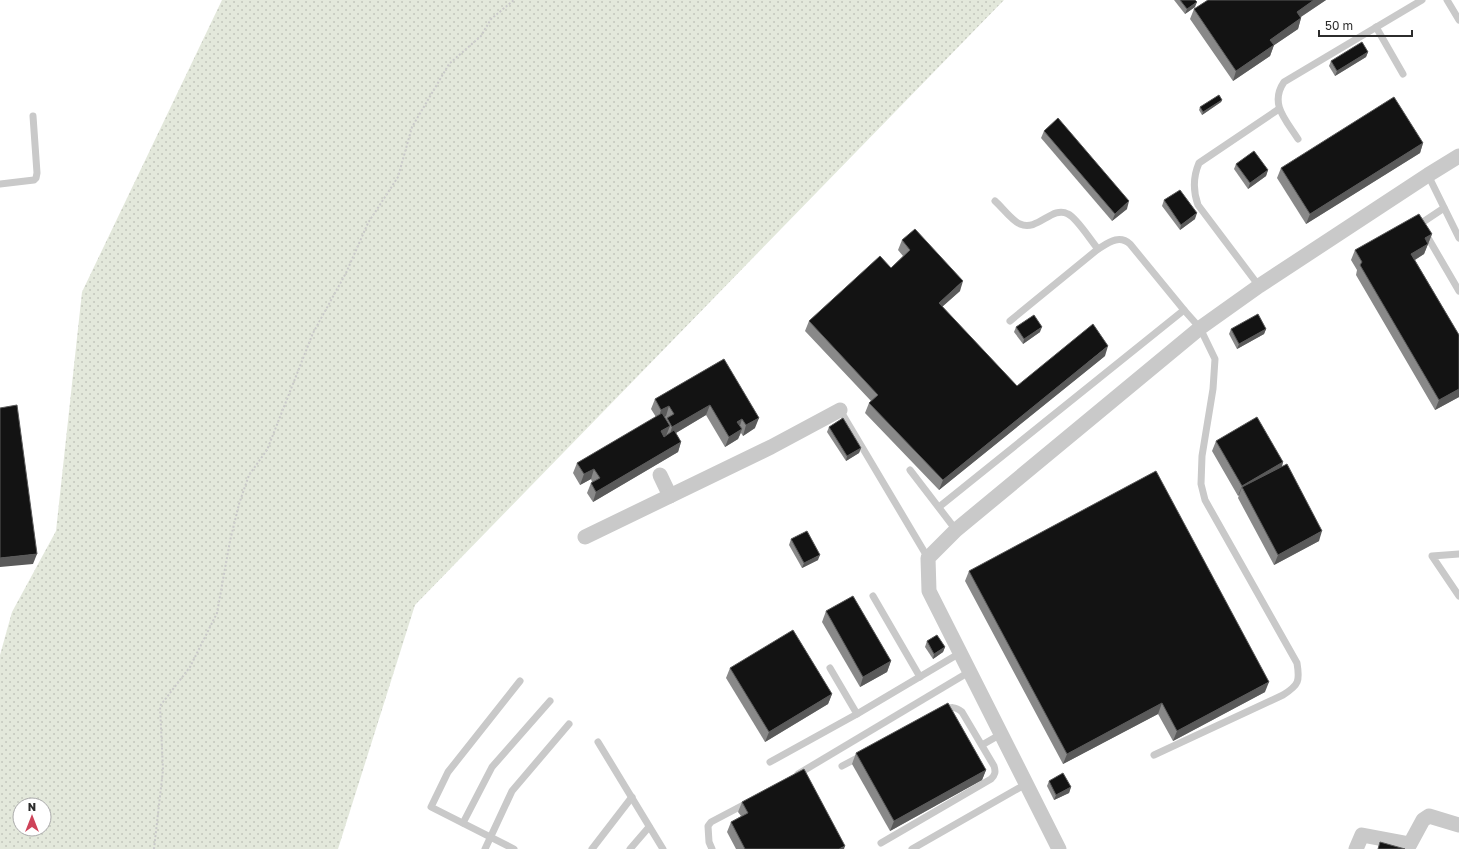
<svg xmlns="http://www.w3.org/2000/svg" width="1459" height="849" font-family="'Golos Text',sans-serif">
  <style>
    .grass { fill: url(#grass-dots); fill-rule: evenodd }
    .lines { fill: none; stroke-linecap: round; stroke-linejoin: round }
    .path { stroke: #c9c9c9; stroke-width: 2; stroke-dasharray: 2 2; stroke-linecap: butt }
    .service { stroke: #c9c9c9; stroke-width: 7 }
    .minor { stroke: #c9c9c9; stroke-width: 15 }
    .wall { fill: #898989 }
    .shaded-wall { fill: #5a5a5a }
    .building { fill: #131313; stroke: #5a5a5a }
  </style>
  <defs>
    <pattern id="grass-dots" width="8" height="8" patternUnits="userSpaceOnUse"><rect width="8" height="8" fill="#e3e8db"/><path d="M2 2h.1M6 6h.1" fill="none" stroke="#c3c7bc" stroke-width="1.8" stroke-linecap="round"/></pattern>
  </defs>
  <rect width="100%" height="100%" fill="#fff"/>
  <path class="grass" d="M 222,0 L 1004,0 L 415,605 L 338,849 L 0,849 L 0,655 L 12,612 L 56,531 L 82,292 ZM 20,805 L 44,805 L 44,829 L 20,829 Z"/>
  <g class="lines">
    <path class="path" d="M 154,849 L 163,770 L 160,706 L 190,667 L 217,613 L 230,541 L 239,504 L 249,475 L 267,450 L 313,333 L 346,273 L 368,223 L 398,177 L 412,127 L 449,64 L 481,36 L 491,19 L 514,0"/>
    <g class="service">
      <path d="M 1447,0 L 1459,20"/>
      <path d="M 1376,27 L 1403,74"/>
      <path d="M 1298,139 C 1286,120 1269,104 1284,82 L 1422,0"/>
      <path d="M 1428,175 L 1459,238"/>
      <path d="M 0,184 L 34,180 L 36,178 L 37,173 L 33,116"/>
      <path d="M 995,201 C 1002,207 1012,221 1020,224 C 1038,232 1052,205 1068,214 C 1077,218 1091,241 1098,249"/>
      <path d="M 1444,208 L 1420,224 L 1459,291"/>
      <path d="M 1259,286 L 1198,205 C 1193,191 1193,177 1199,163 L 1279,109"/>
      <path d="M 1010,321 L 1098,249 C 1108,243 1119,234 1130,244 L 1184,310 L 1200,328 L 1215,359 L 1213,389 L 1202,456 L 1201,484 L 1205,500 L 1297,663 C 1300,681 1299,685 1283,695 L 1154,755"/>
      <path d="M 840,410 L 928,558"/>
      <path d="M 910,470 L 956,530"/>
      <path d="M 939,507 L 1184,310"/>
      <path d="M 1459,554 L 1432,556 L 1459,596"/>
      <path d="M 873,596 L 920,677"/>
      <path d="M 830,668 L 857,714"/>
      <path d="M 598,742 L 663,849"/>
      <path d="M 982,745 L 1001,734"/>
      <path d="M 770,762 L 857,714 L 960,653"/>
      <path d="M 842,766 L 861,756"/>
      <path d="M 798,774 L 969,672"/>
      <path d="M 463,823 L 492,767 L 550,701"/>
      <path d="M 881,843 L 991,779 C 995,775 996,772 994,766 L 962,712 C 955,706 951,707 943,710"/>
      <path d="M 485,849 L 512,791 L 569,724"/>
      <path d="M 514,849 L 431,807 L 448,772 L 520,681"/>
      <path d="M 592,849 L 632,797"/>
      <path d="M 630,849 L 649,827"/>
      <path d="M 712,849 L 709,842 L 708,826 L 711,822 L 749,802"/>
      <path d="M 912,849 L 1026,784"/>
    </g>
    <g class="minor">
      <path d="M 660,475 L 670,496"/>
      <path d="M 585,537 L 771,447 L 840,410"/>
      <path d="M 1059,849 L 929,591 L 928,558 L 956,530 L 1200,328 L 1259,286 L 1428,175 L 1459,156"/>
      <path d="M 1356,849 L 1362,835 L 1410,844 L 1423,820 L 1429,816 L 1459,825"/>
    </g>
  </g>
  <g class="wall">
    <path d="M 1174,0 L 1195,0 L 1195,7 L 1185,14 Z"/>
    <path d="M 1208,0 L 1326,0 L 1301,17 L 1301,18 L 1298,29 L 1274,45 L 1270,56 L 1233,81 L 1190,19 L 1194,9 Z"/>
    <path d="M 1368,52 L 1366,57 L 1335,76 L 1329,66 L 1331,61 Z"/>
    <path d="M 1222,100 L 1221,102 L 1202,115 L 1199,110 L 1200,107 Z"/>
    <path d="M 1044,131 L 1127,209 L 1112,221 L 1041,138 Z"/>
    <path d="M 1423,143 L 1420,153 L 1306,224 L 1277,178 L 1281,168 Z"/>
    <path d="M 1236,164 L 1268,170 L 1266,176 L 1248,189 L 1234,169 Z"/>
    <path d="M 1164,200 L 1195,219 L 1180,230 L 1162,206 Z"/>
    <path d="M 1432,234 L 1424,254 L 1415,260 L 1459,335 L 1459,397 L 1435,410 L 1356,275 L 1357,270 L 1351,260 L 1355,250 Z"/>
    <path d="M 902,240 L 960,291 L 942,307 L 1017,386 L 1105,356 L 939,490 L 865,413 L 869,403 L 871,401 L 805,331 L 809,321 L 891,268 L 903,256 L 898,250 Z"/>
    <path d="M 1016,327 L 1040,332 L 1023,344 L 1014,332 Z"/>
    <path d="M 1231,329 L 1266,329 L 1264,334 L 1237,349 L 1229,334 Z"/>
    <path d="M 724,359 L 755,428 L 743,436 L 741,433 L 738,439 L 725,447 L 706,415 L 676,433 L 681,442 L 678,452 L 593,502 L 587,493 L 591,483 L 592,482 L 591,479 L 580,485 L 573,473 L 577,463 L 656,417 L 651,409 L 655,399 Z"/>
    <path d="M 829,427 L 861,448 L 859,453 L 846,461 L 827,432 Z"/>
    <path d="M 1216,441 L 1283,462 L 1282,467 L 1319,541 L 1274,565 L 1238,498 L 1239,495 L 1238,496 L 1212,451 Z"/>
    <path d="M 791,539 L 818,560 L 802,568 L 789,545 Z"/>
    <path d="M 969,571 L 1265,692 L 1173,741 L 1158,714 L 1063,764 L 965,581 Z"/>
    <path d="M 826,611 L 891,661 L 887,672 L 860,687 L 822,622 Z"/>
    <path d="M 927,641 L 945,647 L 943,652 L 933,659 L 925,647 Z"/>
    <path d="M 730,668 L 832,694 L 828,704 L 765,742 L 726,678 Z"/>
    <path d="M 856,753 L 986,770 L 982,780 L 890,831 L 852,764 Z"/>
    <path d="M 1049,781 L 1071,787 L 1069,793 L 1054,800 L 1047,786 Z"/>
    <path d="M 742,802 L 844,849 L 736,849 L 727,832 L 731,822 L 741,816 L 738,812 Z"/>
  </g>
  <g class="shaded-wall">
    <path d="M 1314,0 L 1326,0 L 1293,22 L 1297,12 Z"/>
    <path d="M 1197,2 L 1195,7 L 1185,14 L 1187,9 Z"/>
    <path d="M 1301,18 L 1298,29 L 1267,50 L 1270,40 Z"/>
    <path d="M 1274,45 L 1270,56 L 1233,81 L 1236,71 Z"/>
    <path d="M 1368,52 L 1366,57 L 1335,76 L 1337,71 Z"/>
    <path d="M 1222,100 L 1221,102 L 1202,115 L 1203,112 Z"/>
    <path d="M 1423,143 L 1420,153 L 1306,224 L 1310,214 Z"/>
    <path d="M 1268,170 L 1266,176 L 1248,189 L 1250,183 Z"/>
    <path d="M 1129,201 L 1127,209 L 1112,221 L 1115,214 Z"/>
    <path d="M 1197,213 L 1195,219 L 1180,230 L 1181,225 Z"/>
    <path d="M 1432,234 L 1424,254 L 1408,264 L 1411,254 L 1425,238 Z"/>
    <path d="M 963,281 L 960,291 L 935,313 L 939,303 Z"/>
    <path d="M 1042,327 L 1040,332 L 1023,344 L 1024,339 Z"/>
    <path d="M 1266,329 L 1264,334 L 1237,349 L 1239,344 Z"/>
    <path d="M 1108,346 L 1105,356 L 939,490 L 943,480 Z"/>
    <path d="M 1459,389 L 1459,397 L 1435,410 L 1439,400 Z"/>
    <path d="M 710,405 L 706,415 L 669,437 L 672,427 Z"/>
    <path d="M 669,406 L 666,416 L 658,420 L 661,410 Z"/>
    <path d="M 759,418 L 755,428 L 743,436 L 746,425 Z"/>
    <path d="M 742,419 L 739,429 L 737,422 Z"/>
    <path d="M 670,426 L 666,436 L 657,441 L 661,431 Z"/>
    <path d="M 742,429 L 738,439 L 725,447 L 729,437 Z"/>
    <path d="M 681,442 L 678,452 L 593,502 L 596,492 Z"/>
    <path d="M 861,448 L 859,453 L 846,461 L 847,456 Z"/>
    <path d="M 1283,462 L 1280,472 L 1242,487 L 1239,495 L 1238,496 L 1242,486 Z"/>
    <path d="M 594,469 L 591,479 L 580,485 L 584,474 Z"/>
    <path d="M 1322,531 L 1319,541 L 1274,565 L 1278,555 Z"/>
    <path d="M 37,554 L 33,564 L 0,567 L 0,558 Z"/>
    <path d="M 820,555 L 818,560 L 802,568 L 804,563 Z"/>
    <path d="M 945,647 L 943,652 L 933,659 L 934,654 Z"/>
    <path d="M 891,661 L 887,672 L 860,687 L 863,677 Z"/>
    <path d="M 1269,682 L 1265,692 L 1173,741 L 1177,731 Z"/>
    <path d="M 832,694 L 828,704 L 765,742 L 769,732 Z"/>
    <path d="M 1162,703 L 1158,714 L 1063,764 L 1067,754 Z"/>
    <path d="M 986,770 L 982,780 L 890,831 L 894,821 Z"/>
    <path d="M 1071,787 L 1069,793 L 1054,800 L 1056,795 Z"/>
    <path d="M 845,846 L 844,849 L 839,849 Z"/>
  </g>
  <g class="building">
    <path d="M 1180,0 L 1195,0 L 1197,2 L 1187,9 Z"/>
    <path d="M 1208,0 L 1314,0 L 1297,12 L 1301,18 L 1270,40 L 1274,45 L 1236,71 L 1194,9 Z"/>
    <path d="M 1362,42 L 1368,52 L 1337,71 L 1331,61 Z"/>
    <path d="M 1219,95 L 1222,100 L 1203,112 L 1200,107 Z"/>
    <path d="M 1394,97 L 1423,143 L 1310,214 L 1281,168 Z"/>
    <path d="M 1058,118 L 1129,201 L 1115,214 L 1044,131 Z"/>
    <path d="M 1254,151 L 1268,170 L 1250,183 L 1236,164 Z"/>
    <path d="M 1180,190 L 1197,213 L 1181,225 L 1164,200 Z"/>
    <path d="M 1419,214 L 1432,234 L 1425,238 L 1428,244 L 1411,254 L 1459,335 L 1459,389 L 1439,400 L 1360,265 L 1362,262 L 1355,250 Z"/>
    <path d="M 915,229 L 963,281 L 939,303 L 1017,386 L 1093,324 L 1108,346 L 943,480 L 869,403 L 878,395 L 809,321 L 880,256 L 891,268 L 910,250 L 902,240 Z"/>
    <path d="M 1258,314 L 1266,329 L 1239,344 L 1231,329 Z"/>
    <path d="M 1034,315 L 1042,327 L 1024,339 L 1016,327 Z"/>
    <path d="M 724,359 L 759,418 L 746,425 L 742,419 L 737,422 L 742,429 L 729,437 L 710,405 L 672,427 L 667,418 L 674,414 L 669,406 L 661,410 L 655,399 Z"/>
    <path d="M 17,405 L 37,554 L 0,558 L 0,408 Z"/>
    <path d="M 662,413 L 670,426 L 661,431 L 664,437 L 674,430 L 681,442 L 596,492 L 591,483 L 600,478 L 594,469 L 584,474 L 577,463 Z"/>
    <path d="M 1257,417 L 1283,462 L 1242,486 L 1216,441 Z"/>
    <path d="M 843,418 L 861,448 L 847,456 L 829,427 Z"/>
    <path d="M 1287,464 L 1322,531 L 1278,555 L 1242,487 Z"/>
    <path d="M 1156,471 L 1269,682 L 1177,731 L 1162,703 L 1067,754 L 969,571 Z"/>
    <path d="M 807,531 L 820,555 L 804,563 L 791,539 Z"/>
    <path d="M 853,596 L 891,661 L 863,677 L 826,611 Z"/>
    <path d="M 793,630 L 832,694 L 769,732 L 730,668 Z"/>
    <path d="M 937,635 L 945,647 L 934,654 L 927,641 Z"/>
    <path d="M 948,703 L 986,770 L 894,821 L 856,753 Z"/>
    <path d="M 804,769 L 845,846 L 839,849 L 745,849 L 731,822 L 748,813 L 742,802 Z"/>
    <path d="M 1063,773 L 1071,787 L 1056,795 L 1049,781 Z"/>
    <path d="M 1380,842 L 1405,849 L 1378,849 Z"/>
  </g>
  <g transform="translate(32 817)"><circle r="19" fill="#ffffff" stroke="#ababab"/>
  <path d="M0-3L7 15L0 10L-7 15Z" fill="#ce4359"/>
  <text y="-6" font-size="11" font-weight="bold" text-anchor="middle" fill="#2c2c2c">N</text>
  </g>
  <path d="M1319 30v6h93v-6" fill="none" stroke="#2c2c2c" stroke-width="2"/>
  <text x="1325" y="30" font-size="12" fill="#2c2c2c" stroke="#ffffff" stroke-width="3" paint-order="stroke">50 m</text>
</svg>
